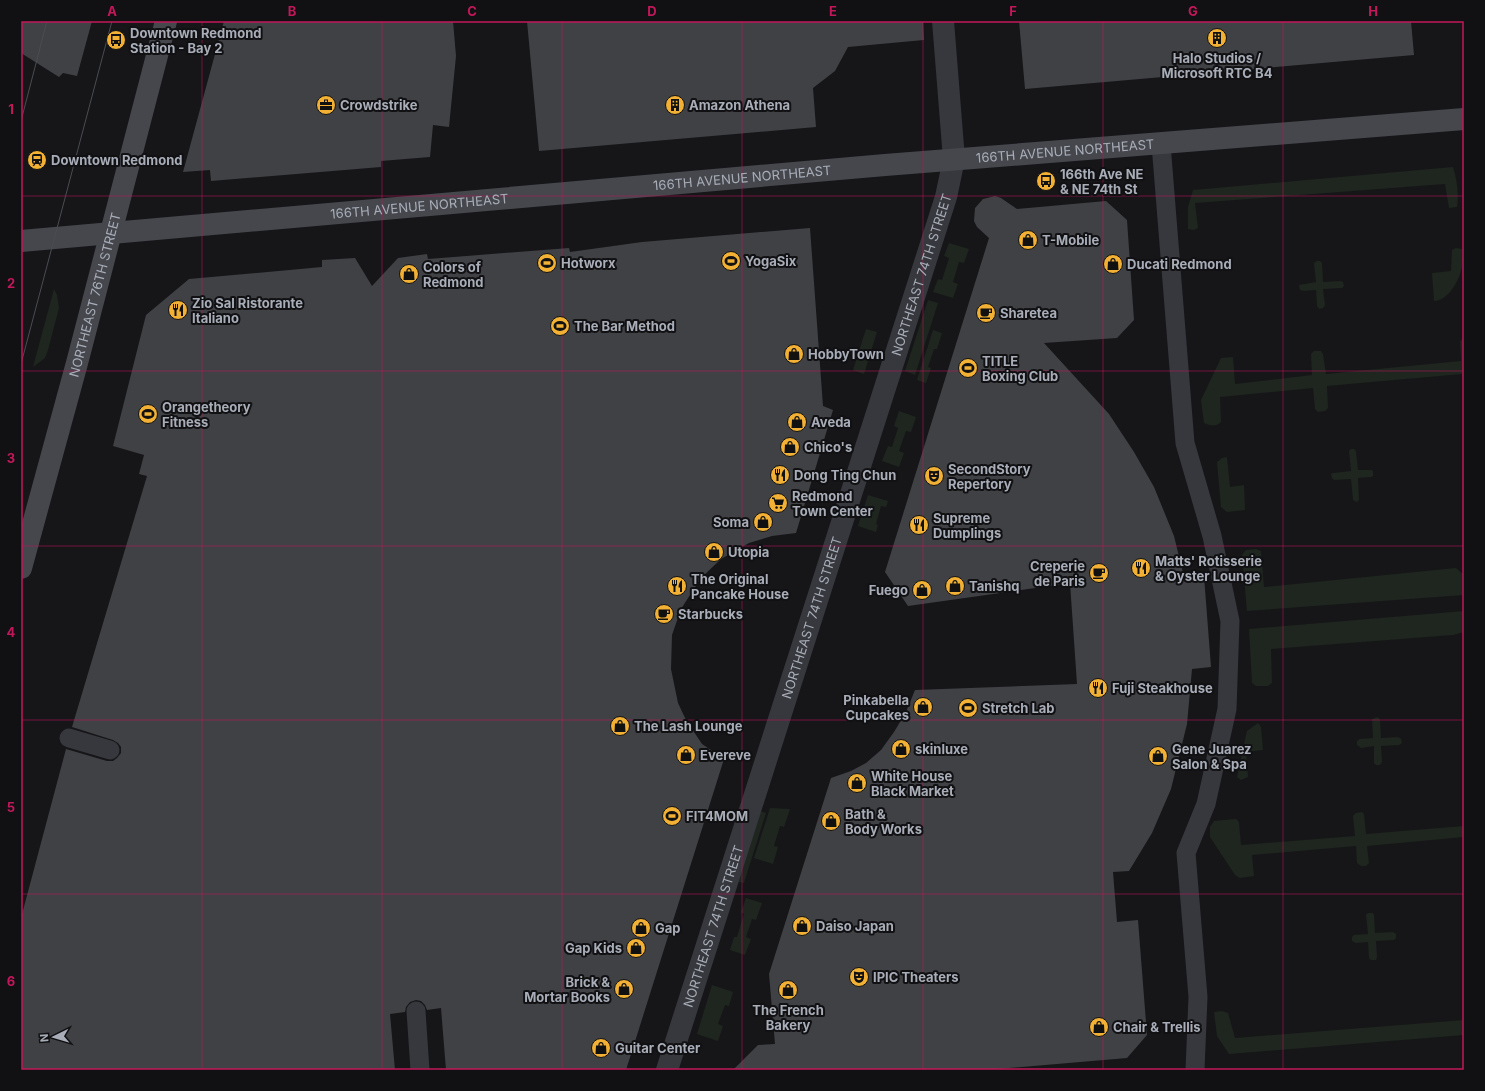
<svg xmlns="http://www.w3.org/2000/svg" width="1485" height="1091" font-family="Inter,sans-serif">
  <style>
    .green { fill: #1e261f }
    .building { fill: #404145 }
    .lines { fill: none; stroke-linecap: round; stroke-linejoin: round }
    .lane { stroke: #37383d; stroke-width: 19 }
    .street { stroke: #37383d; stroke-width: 22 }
    .secondary { stroke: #45474d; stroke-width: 22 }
    .tram { stroke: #4a4c52; stroke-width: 1 }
    .grid { fill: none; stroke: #c2185b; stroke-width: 1; stroke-opacity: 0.55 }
    .labels { text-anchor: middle; stroke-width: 4; stroke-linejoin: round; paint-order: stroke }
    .poi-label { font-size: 13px; font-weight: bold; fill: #a8adb8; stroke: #111113; text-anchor: start }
    .street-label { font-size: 13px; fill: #a8adb8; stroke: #111113 }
    .neatline { fill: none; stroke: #c2185b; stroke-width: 1.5 }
    .grid-label { font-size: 13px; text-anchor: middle; font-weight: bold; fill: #c2185b }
  </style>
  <rect width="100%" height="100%" fill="#161618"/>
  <g class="green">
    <path d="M 1453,167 C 1457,179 1459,195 1457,207 L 1449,208 L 1445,184 L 1195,203 L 1198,228 L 1194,230 L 1188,229 L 1188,207 L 1193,190 Z"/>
    <path d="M 949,243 L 969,249 L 964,263 L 959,262 L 953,282 L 958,284 L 953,298 L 933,292 L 938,279 L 942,280 L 949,258 L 944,256 Z"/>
    <path d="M 1456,248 L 1462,249 C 1462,252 1463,256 1463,259 C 1463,274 1450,301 1434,301 L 1432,273 L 1451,271 L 1452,250 Z"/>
    <path d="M 1317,261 L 1320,261 L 1322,263 L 1323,282 L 1340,281 L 1343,282 L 1344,286 L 1342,288 L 1323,289 L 1325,305 L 1323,308 L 1319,309 L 1317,306 L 1316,290 L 1304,291 L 1300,290 L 1299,285 L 1316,282 L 1314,263 Z"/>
    <path d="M 54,289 L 57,295 L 59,308 L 48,350 L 45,358 L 33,367 Z"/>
    <path d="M 928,300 L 938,303 L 915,375 L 905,371 Z"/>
    <path d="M 866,329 L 877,332 L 864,374 L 853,370 Z"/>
    <path d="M 933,330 L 942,333 L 937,349 L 934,349 L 928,367 L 931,368 L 926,383 L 917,380 Z"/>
    <path d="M 1464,338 L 1464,396 L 1462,374 L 1327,386 L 1328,408 L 1325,411 L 1318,412 L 1315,409 L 1313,388 L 1220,397 L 1221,422 C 1216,427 1211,426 1204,423 L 1201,400 L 1221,358 L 1233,357 L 1235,384 L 1312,375 L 1311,354 L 1314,351 L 1321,351 L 1323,354 L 1326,374 L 1461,361 L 1460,341 Z"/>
    <path d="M 899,411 L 916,417 L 911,432 L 906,431 L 899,451 L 904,453 L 899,467 L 882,461 L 888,446 L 892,447 L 898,428 L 894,426 Z"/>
    <path d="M 1351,449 L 1354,449 L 1356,451 L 1358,470 L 1371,470 L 1373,471 L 1373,476 L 1371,477 L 1358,478 L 1359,500 L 1357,502 L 1353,500 L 1351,479 L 1334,480 L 1332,478 L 1331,474 L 1333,473 L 1351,471 L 1349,451 Z"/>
    <path d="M 1227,457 L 1230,487 L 1244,485 L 1245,510 L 1227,512 L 1221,507 L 1217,462 L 1222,458 Z"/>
    <path d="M 868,495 L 888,501 L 886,507 L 881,506 L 876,524 L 878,525 L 876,532 L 858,526 Z"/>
    <path d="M 1256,549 L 1261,551 L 1264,587 L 1456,568 L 1464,575 L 1464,595 L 1247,611 L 1242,555 L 1246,550 Z"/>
    <path d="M 1464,611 L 1464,632 L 1453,635 L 1271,649 L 1272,683 L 1268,686 L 1256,686 L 1252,683 L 1249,629 Z"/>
    <path d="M 1378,717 L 1380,720 L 1381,738 L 1398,737 L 1401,739 L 1402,743 L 1399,745 L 1381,746 L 1382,762 L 1380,765 L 1376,765 L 1374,763 L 1374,746 L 1361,748 L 1357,745 L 1357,741 L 1360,739 L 1373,738 L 1372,719 Z"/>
    <path d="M 1258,723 L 1261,727 L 1263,750 L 1246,752 L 1248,777 L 1241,780 L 1237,777 L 1246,735 L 1247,731 Z"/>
    <path d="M 770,808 L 790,809 L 784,827 L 780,826 L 774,846 L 778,847 L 773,864 L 754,858 Z"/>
    <path d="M 757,810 L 766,813 L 744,883 L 734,881 Z"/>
    <path d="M 1362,812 L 1364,814 L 1366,834 L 1464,826 L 1464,837 L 1367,846 L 1369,863 L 1366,866 L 1361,866 L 1357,863 L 1356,846 L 1252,855 L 1254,876 L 1240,878 L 1235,875 L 1210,837 L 1210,827 L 1214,821 L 1236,819 L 1239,822 L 1241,845 L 1355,836 L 1353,816 L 1356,813 Z"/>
    <path d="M 746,898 L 762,903 L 756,920 L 752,919 L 746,937 L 751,939 L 745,955 L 730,950 L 734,937 L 737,937 L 744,914 L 741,912 Z"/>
    <path d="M 1369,913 L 1373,913 L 1374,915 L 1375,933 L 1393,932 L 1396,934 L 1396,938 L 1394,940 L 1376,941 L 1377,957 L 1376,960 L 1371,960 L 1369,958 L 1368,942 L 1356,943 L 1352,941 L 1352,937 L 1354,935 L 1368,934 L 1366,914 Z"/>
    <path d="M 712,985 L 733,992 L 729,1006 L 725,1005 L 718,1024 L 723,1026 L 718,1041 L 697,1034 Z"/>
    <path d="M 1222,1011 L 1228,1013 L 1235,1038 L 1464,1020 L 1464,1035 L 1229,1054 L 1217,1036 L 1214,1012 Z"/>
  </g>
  <g class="building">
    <path d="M 21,21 L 92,21 L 77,76 L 63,73 L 59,77 L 21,53 Z"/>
    <path d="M 224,21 L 453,21 L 456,56 L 449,127 L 433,125 L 430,157 L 381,161 L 381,167 L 211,181 L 210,170 L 183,172 Z"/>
    <path d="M 527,21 L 923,21 L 924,40 L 848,47 L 835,71 L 813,88 L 816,127 L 539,151 Z"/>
    <path d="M 1019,21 L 1411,21 L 1414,55 L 1025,89 Z"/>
    <path d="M 995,196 L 1001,198 L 1017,209 L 1106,201 L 1127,220 L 1134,320 L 1117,338 L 1044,343 L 1109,414 L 1134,452 L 1154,487 L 1174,536 L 1184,577 L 1204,576 L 1211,667 L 1192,669 L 1187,724 L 1171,789 L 1152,833 L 1129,871 L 1113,872 L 1117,922 L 1138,920 L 1147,1035 L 1127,1058 L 985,1070 L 733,1070 L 758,1045 L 775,1044 L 769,974 L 831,778 L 851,771 L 866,763 L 881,750 L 894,732 L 906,712 L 915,690 L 1077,684 L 1070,583 L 908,606 L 885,572 L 989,238 L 977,227 L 974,221 L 975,208 L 983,199 Z"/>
    <path d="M 810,228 L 823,406 L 833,410 L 796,533 L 772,536 L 749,543 L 721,559 L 701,578 L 681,609 L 672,635 L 671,669 L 678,703 L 686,720 L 702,744 L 724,759 L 626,1070 L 446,1070 L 441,1008 L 427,1010 L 425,1005 L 421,1001 L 416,1000 L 410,1002 L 406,1007 L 405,1012 L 390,1014 L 395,1070 L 21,1070 L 21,918 L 66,749 L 107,761 L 113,761 L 117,758 L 121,753 L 121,747 L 118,743 L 113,740 L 72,727 L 147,476 L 139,474 L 144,455 L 113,446 L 146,315 L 189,279 L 322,267 L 322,260 L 355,258 L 372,286 L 398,258 L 427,254 L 428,259 L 569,248 L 570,252 L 642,242 Z"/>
  </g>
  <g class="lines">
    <g class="lane">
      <path d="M 1161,144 L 1185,443 L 1212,536 L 1230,621 L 1227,709 L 1206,804 L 1186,853 L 1198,997 L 1195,1070"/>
      <path d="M 69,738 L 110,750"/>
      <path d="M 416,1011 L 420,1070"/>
    </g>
    <path class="street" id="s1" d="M 667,1070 L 946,197 L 954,159 L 943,21"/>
    <g class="secondary">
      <path id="s2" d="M 21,241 L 885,165 L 1464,119"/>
      <path id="s3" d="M 21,568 L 77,363 L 166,21"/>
    </g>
    <g class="tram">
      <path d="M 21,121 L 47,21"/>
      <path d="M 21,364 L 112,21"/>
    </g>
  </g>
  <path class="grid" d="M 202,21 L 202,1070M 382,21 L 382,1070M 562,21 L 562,1070M 742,21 L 742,1070M 923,21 L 923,1070M 1103,21 L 1103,1070M 1283,21 L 1283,1070M 21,196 L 1464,196M 21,371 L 1464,371M 21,546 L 1464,546M 21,720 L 1464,720M 21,894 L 1464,894"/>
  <defs>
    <symbol id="building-disc" viewBox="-11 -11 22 22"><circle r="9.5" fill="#f2b134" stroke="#111113"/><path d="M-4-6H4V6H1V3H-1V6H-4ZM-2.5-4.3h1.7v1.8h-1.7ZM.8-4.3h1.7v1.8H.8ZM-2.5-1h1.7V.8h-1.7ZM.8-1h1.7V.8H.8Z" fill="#111"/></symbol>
    <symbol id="bus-disc" viewBox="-11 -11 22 22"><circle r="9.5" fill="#f2b134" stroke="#111113"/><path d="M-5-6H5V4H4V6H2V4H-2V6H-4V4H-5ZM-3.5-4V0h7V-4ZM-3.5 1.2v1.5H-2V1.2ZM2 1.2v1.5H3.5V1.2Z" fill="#111"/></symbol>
    <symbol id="office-disc" viewBox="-11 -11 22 22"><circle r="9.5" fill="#f2b134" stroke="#111113"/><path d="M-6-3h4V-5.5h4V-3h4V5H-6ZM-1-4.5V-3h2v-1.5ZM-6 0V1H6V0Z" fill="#111"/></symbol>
    <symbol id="station-disc" viewBox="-11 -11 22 22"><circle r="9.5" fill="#f2b134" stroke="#111113"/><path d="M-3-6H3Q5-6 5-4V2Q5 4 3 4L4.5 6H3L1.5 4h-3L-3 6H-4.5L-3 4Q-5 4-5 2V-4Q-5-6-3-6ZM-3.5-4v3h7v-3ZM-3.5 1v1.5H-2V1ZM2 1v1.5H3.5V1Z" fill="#111"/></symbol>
    <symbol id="shop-disc" viewBox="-11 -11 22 22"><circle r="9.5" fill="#f2b134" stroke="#111113"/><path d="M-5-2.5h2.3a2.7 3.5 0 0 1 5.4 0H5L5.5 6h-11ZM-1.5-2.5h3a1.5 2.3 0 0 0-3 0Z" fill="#111"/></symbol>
    <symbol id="stadium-disc" viewBox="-11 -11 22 22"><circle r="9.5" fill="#f2b134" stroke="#111113"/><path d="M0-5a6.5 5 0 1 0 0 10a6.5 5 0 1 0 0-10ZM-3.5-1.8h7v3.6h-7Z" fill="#111"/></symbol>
    <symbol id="restaurant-disc" viewBox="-11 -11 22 22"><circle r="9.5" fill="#f2b134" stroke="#111113"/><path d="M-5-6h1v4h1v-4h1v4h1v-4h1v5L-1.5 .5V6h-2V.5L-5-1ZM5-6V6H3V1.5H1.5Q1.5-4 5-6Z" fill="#111"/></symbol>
    <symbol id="cafe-disc" viewBox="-11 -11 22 22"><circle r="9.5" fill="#f2b134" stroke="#111113"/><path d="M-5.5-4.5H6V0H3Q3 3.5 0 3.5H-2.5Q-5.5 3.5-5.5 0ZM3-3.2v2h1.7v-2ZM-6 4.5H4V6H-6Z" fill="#111"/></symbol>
    <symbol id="theatre-disc" viewBox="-11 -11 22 22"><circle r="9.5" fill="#f2b134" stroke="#111113"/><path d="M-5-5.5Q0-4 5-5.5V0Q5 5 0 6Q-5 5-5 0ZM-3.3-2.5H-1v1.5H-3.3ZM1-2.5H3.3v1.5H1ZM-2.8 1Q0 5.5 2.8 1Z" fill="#111"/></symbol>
    <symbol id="supermarket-disc" viewBox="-11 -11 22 22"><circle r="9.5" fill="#f2b134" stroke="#111113"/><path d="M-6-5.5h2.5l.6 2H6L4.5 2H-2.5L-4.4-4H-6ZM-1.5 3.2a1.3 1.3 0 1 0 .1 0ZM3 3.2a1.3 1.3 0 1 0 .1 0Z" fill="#111"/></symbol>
  </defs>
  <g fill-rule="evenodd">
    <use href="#building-disc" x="1206" y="27" width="22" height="22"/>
    <use href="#bus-disc" x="105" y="29" width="22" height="22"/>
    <use href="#office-disc" x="315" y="94" width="22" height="22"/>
    <use href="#building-disc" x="664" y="94" width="22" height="22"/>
    <use href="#station-disc" x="26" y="149" width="22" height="22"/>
    <use href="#bus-disc" x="1035" y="170" width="22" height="22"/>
    <use href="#shop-disc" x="1017" y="229" width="22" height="22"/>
    <use href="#stadium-disc" x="720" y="250" width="22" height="22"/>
    <use href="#stadium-disc" x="536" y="252" width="22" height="22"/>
    <use href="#shop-disc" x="1102" y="253" width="22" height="22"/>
    <use href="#shop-disc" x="398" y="263" width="22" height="22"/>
    <use href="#restaurant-disc" x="167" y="299" width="22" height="22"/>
    <use href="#cafe-disc" x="975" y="302" width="22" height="22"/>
    <use href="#stadium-disc" x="549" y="315" width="22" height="22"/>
    <use href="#shop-disc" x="783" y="343" width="22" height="22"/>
    <use href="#stadium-disc" x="957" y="357" width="22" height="22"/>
    <use href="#stadium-disc" x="137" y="403" width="22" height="22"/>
    <use href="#shop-disc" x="786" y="411" width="22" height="22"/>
    <use href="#shop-disc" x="779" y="436" width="22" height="22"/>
    <use href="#restaurant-disc" x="769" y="464" width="22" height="22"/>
    <use href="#theatre-disc" x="923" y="465" width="22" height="22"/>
    <use href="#supermarket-disc" x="767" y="492" width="22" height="22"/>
    <use href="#shop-disc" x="752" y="511" width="22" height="22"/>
    <use href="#restaurant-disc" x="908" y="514" width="22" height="22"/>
    <use href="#shop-disc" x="703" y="541" width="22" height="22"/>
    <use href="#restaurant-disc" x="1130" y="557" width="22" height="22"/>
    <use href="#cafe-disc" x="1088" y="562" width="22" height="22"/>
    <use href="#restaurant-disc" x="666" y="575" width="22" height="22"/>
    <use href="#shop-disc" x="944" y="575" width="22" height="22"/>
    <use href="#shop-disc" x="911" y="579" width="22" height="22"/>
    <use href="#cafe-disc" x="653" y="603" width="22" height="22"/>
    <use href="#restaurant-disc" x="1087" y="677" width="22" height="22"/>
    <use href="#shop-disc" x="912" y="696" width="22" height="22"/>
    <use href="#stadium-disc" x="957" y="697" width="22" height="22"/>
    <use href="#shop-disc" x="609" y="715" width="22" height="22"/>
    <use href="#shop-disc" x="890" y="738" width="22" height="22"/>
    <use href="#shop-disc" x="675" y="744" width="22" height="22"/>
    <use href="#shop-disc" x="1147" y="745" width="22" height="22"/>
    <use href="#shop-disc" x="846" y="772" width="22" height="22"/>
    <use href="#stadium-disc" x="661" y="805" width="22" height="22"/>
    <use href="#shop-disc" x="820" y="810" width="22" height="22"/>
    <use href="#shop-disc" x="791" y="915" width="22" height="22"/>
    <use href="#shop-disc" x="630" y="917" width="22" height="22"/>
    <use href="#shop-disc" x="625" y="937" width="22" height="22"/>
    <use href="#theatre-disc" x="848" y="966" width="22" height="22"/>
    <use href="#shop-disc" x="613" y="978" width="22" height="22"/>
    <use href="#shop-disc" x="777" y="979" width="22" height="22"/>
    <use href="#shop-disc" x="1088" y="1016" width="22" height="22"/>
    <use href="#shop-disc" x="590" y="1037" width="22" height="22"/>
  </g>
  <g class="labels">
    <g class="poi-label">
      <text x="130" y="38">Downtown Redmond<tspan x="130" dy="15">Station - Bay 2</tspan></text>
      <text x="1217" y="63" text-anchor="middle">Halo Studios /<tspan x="1217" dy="15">Microsoft RTC B4</tspan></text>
      <text x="340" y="110">Crowdstrike</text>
      <text x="689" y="110">Amazon Athena</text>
      <text x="51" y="165">Downtown Redmond</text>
      <text x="1060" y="179">166th Ave NE<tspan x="1060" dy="15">&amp; NE 74th St</tspan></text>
      <text x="1042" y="245">T-Mobile</text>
      <text x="745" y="266">YogaSix</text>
      <text x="561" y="268">Hotworx</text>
      <text x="1127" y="269">Ducati Redmond</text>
      <text x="423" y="272">Colors of<tspan x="423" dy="15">Redmond</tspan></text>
      <text x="192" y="308">Zio Sal Ristorante<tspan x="192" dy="15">Italiano</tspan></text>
      <text x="1000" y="318">Sharetea</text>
      <text x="574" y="331">The Bar Method</text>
      <text x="808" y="359">HobbyTown</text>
      <text x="982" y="366">TITLE<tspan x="982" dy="15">Boxing Club</tspan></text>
      <text x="162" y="412">Orangetheory<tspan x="162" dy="15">Fitness</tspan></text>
      <text x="811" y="427">Aveda</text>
      <text x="804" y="452">Chico's</text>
      <text x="948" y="474">SecondStory<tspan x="948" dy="15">Repertory</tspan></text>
      <text x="794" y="480">Dong Ting Chun</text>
      <text x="792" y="501">Redmond<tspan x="792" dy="15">Town Center</tspan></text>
      <text x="933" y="523">Supreme<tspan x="933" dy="15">Dumplings</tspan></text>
      <text x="749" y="527" text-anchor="end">Soma</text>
      <text x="728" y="557">Utopia</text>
      <text x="1155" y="566">Matts' Rotisserie<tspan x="1155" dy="15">&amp; Oyster Lounge</tspan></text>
      <text x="1085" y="571" text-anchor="end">Creperie<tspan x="1085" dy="15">de Paris</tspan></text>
      <text x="691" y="584">The Original<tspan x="691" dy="15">Pancake House</tspan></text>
      <text x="969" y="591">Tanishq</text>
      <text x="908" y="595" text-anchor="end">Fuego</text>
      <text x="678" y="619">Starbucks</text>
      <text x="1112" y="693">Fuji Steakhouse</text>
      <text x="909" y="705" text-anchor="end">Pinkabella<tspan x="909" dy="15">Cupcakes</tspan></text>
      <text x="982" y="713">Stretch Lab</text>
      <text x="634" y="731">The Lash Lounge</text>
      <text x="915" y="754">skinluxe</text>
      <text x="1172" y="754">Gene Juarez<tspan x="1172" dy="15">Salon &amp; Spa</tspan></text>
      <text x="700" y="760">Evereve</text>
      <text x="871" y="781">White House<tspan x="871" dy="15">Black Market</tspan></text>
      <text x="845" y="819">Bath &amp;<tspan x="845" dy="15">Body Works</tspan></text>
      <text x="686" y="821">FIT4MOM</text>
      <text x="816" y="931">Daiso Japan</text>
      <text x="655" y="933">Gap</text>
      <text x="622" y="953" text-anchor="end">Gap Kids</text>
      <text x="873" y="982">IPIC Theaters</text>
      <text x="610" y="987" text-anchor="end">Brick &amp;<tspan x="610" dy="15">Mortar Books</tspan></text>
      <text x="788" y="1015" text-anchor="middle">The French<tspan x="788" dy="15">Bakery</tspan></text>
      <text x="1113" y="1032">Chair &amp; Trellis</text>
      <text x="615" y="1053">Guitar Center</text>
    </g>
    <g class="street-label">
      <text dy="5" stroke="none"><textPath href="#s2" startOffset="1048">166TH AVENUE NORTHEAST</textPath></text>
      <text dy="5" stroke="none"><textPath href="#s2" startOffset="724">166TH AVENUE NORTHEAST</textPath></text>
      <text dy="5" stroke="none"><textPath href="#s2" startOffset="400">166TH AVENUE NORTHEAST</textPath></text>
      <text dy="5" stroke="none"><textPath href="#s1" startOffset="835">NORTHEAST 74TH STREET</textPath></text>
      <text dy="5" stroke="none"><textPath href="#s3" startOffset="283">NORTHEAST 76TH STREET</textPath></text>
      <text dy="5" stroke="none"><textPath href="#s1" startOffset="475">NORTHEAST 74TH STREET</textPath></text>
      <text dy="5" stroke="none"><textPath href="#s1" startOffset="151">NORTHEAST 74TH STREET</textPath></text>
    </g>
  </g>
  <rect width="1485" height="1091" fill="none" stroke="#111113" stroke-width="44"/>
  <g transform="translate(54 1037) rotate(265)" stroke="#111113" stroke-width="3" paint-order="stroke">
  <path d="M0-3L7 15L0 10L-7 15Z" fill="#a8adb8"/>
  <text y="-6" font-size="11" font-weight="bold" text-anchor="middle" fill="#a8adb8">N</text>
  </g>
  <rect x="22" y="22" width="1441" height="1047" class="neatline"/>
  <g class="grid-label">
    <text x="112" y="16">A</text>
    <text x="292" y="16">B</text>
    <text x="472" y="16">C</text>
    <text x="652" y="16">D</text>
    <text x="833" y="16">E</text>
    <text x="1013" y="16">F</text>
    <text x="1193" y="16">G</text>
    <text x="1373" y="16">H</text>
    <text x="11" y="114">1</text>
    <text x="11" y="288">2</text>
    <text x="11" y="463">3</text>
    <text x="11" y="637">4</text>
    <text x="11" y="812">5</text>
    <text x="11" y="986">6</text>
  </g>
</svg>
